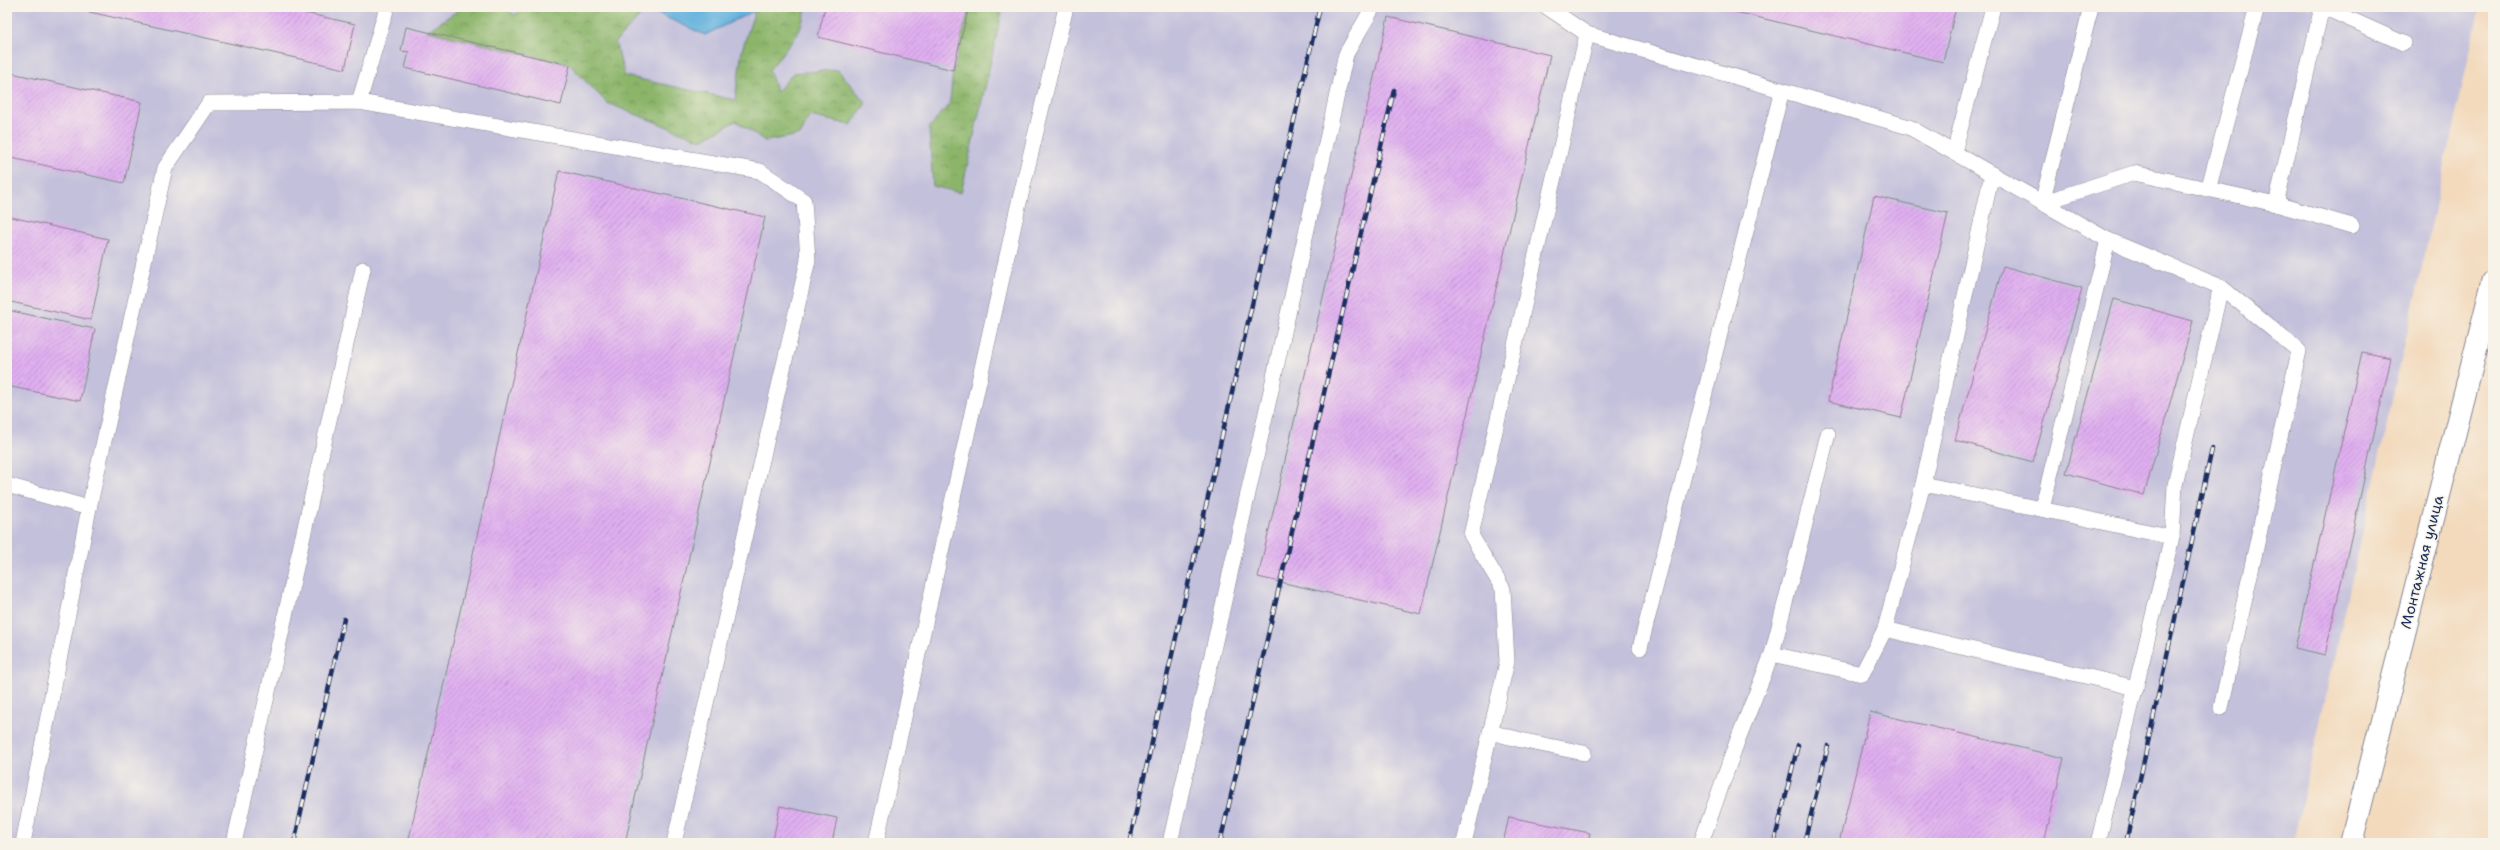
<svg xmlns="http://www.w3.org/2000/svg" width="2500" height="850" font-family="'Shantell Sans',sans-serif">
  <style>
    .industrial { fill: #c3c0db }
    .forest { fill: url(#forest-crowns); stroke: #547264 }
    .water { fill: #63b1dd; stroke: #3f709e }
    .building { fill: url(#building-hatch) }
    .lines { fill: none; stroke-linecap: round; stroke-linejoin: round }
    .service-casing { stroke: #87848e; stroke-width: 16 }
    .tertiary-casing { stroke: #87848e; stroke-width: 24 }
    .service { stroke: #fff; stroke-width: 15 }
    .tertiary { stroke: #fff; stroke-width: 22 }
    .rail-casing { stroke: #1b2f5e; stroke-width: 4.5 }
    .rail { stroke: #f7f3e8; stroke-width: 3; stroke-dasharray: 9; stroke-linecap: butt }
    .labels { text-anchor: middle; stroke-width: 3; stroke-linejoin: round; paint-order: stroke }
    .street-label { font-size: 15px; fill: #1b2f5e; stroke: #f7f3e8 }
  </style>
  <defs>
    <pattern id="forest-crowns" width="20" height="18" patternUnits="userSpaceOnUse"><rect width="20" height="18" fill="#8cb56b"/><path d="M2 6a3 3 0 1 1 6 0M12 15a3 3 0 1 1 6 0" fill="none" stroke="#72945b"/></pattern>
    <pattern id="building-hatch" width="6" height="6" patternUnits="userSpaceOnUse"><rect width="6" height="6" fill="#e0aff0"/><path d="M-1 1l2-2M0 6l6-6M5 7l2-2" fill="none" stroke="#b58fc6"/></pattern>
  </defs>
  <rect width="100%" height="100%" fill="#f7f3e8"/>
  <filter id="ink" filterUnits="userSpaceOnUse"><feTurbulence type="fractalNoise" baseFrequency=".025" numOctaves="2"/><feDisplacementMap in="SourceGraphic" scale="8" xChannelSelector="R" yChannelSelector="G"/><feConvolveMatrix kernelMatrix="1 2 1 2 8 2 1 2 1" color-interpolation-filters="sRGB"/></filter>
  <filter id="wash" filterUnits="userSpaceOnUse"><feTurbulence type="fractalNoise" baseFrequency=".012" numOctaves="4" result="noise"/><feDisplacementMap in="SourceGraphic" scale="16" xChannelSelector="R" yChannelSelector="G"/><feGaussianBlur stdDeviation="0.9" result="paint"/><feColorMatrix in="noise" values="0 0 0 0 0 0 0 0 0 0 0 0 0 0 0 0 0 1.4 0 .05"/><feComposite in="paint" operator="in"/></filter>
  <g filter="url(#wash)">
    <rect width="100%" height="100%" fill="#f3dabd"/>
    <path class="industrial" d="M 7,7 L 2480,7 L 2293,843 L 7,843 Z"/>
    <g class="forest">
      <path d="M 463,7 L 503,7 L 515,15 L 525,7 L 643,7 L 646,10 L 615,42 L 625,76 L 735,100 L 742,50 L 756,7 L 807,7 L 798,34 L 769,70 L 777,92 L 793,73 L 838,70 L 866,103 L 851,125 L 810,116 L 800,135 L 765,141 L 736,121 L 701,140 L 607,103 L 570,65 L 427,31 Z"/>
      <path d="M 969,7 L 1003,7 L 961,193 L 933,186 L 929,128 L 950,103 L 953,70 Z"/>
    </g>
    <path class="water" d="M 643,7 L 756,7 L 754,11 L 705,35 Z"/>
    <g id="blocks">
      <g class="building">
        <path d="M 67,7 L 278,7 L 355,24 L 345,69 Z"/>
        <path d="M 825,7 L 969,7 L 953,70 L 818,37 Z"/>
        <path d="M 1715,7 L 1956,7 L 1943,62 Z"/>
        <path d="M 1388,17 L 1550,55 L 1421,614 L 1258,577 Z"/>
        <path d="M 406,27 L 570,65 L 561,105 L 405,68 L 409,52 L 401,51 Z"/>
        <path d="M 7,72 L 142,102 L 124,183 L 7,157 Z"/>
        <path d="M 559,171 L 765,217 L 625,843 L 408,843 Z"/>
        <path d="M 1874,196 L 1948,213 L 1901,418 L 1828,401 Z"/>
        <path d="M 7,216 L 108,239 L 91,320 L 7,301 Z"/>
        <path d="M 2003,266 L 2082,288 L 2033,462 L 1955,440 Z"/>
        <path d="M 2114,299 L 2193,321 L 2144,495 L 2066,473 Z"/>
        <path d="M 7,310 L 95,329 L 80,401 L 7,386 Z"/>
        <path d="M 2362,352 L 2391,358 L 2325,655 L 2295,648 Z"/>
        <path d="M 1870,712 L 2064,758 L 2044,843 L 1839,843 Z"/>
        <path d="M 780,806 L 837,818 L 832,843 L 785,843 L 773,840 Z"/>
        <path d="M 1509,817 L 1590,833 L 1588,843 L 1503,843 Z"/>
      </g>
    </g>
  </g>
  <g filter="url(#ink)">
    <use href="#blocks" fill-opacity="0" stroke="#87848e" stroke-width="1"/>
    <g class="lines">
      <defs>
        <g id="service">
          <path d="M 1547,7 L 1587,34 L 1909,127 L 2108,240 L 2221,287 L 2299,351 L 2221,708"/>
          <path d="M 2323,7 L 2403,43"/>
          <path d="M 359,102 L 387,7"/>
          <path d="M 1954,152 L 1993,7"/>
          <path d="M 2208,190 L 2257,7"/>
          <path d="M 2042,203 L 2134,173 L 2276,204 L 2352,226"/>
          <path d="M 2042,203 L 2091,7"/>
          <path d="M 2276,204 L 2322,7"/>
          <path d="M 1923,484 L 2172,537"/>
          <path d="M 7,485 L 89,508"/>
          <path d="M 2042,509 L 2108,240"/>
          <path d="M 1885,629 L 2136,688"/>
          <path d="M 1640,648 L 1782,90"/>
          <path d="M 1772,654 L 1862,674 L 1885,629 L 1923,484 L 1992,174"/>
          <path d="M 1490,732 L 1525,741 L 1584,753"/>
          <path d="M 23,843 L 89,508 L 165,168 L 209,103 L 359,102 L 760,171 L 804,201 L 808,260 L 674,843"/>
          <path d="M 234,843 L 363,269"/>
          <path d="M 876,843 L 1017,211 L 1066,7"/>
          <path d="M 1170,843 L 1346,54 L 1373,7"/>
          <path d="M 1464,843 L 1507,662 L 1503,589 L 1471,535 L 1587,34"/>
          <path d="M 1701,843 L 1738,739 L 1772,654 L 1828,434"/>
          <path d="M 2098,843 L 2172,537 L 2175,485 L 2221,287"/>
        </g>
        <path id="tertiary" d="M 2351,843 L 2493,282"/>
      </defs>
      <use href="#service" class="service-casing"/>
      <use href="#tertiary" class="tertiary-casing"/>
      <use href="#service" class="service"/>
      <use href="#tertiary" class="tertiary"/>
      <defs>
        <g id="rail">
          <path d="M 294,843 L 344,619"/>
          <path d="M 1129,843 L 1320,7"/>
          <path d="M 1220,843 L 1394,90"/>
          <path d="M 1774,843 L 1798,745"/>
          <path d="M 1804,843 L 1828,746"/>
          <path d="M 2126,843 L 2212,449"/>
        </g>
      </defs>
      <use href="#rail" class="rail-casing"/>
      <use href="#rail" class="rail"/>
    </g>
  </g>
  <g class="labels">
    <g class="street-label">
      <text transform="translate(2422 562) rotate(-76)" y="5">Монтажная улица</text>
    </g>
  </g>
  <rect width="2500" height="850" fill="none" stroke="#f7f3e8" stroke-width="24"/>
</svg>
